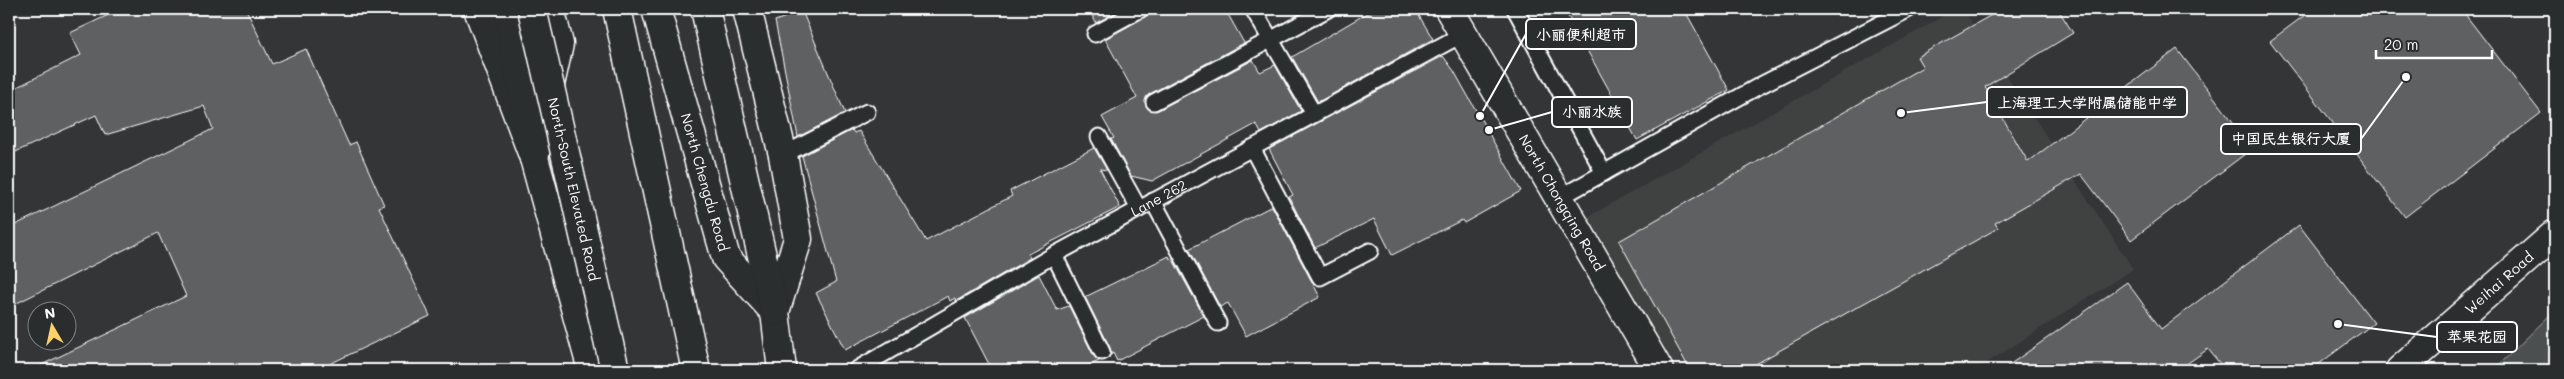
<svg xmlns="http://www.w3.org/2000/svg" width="2564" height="379" font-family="Mali,'LXGW WenKai TC',sans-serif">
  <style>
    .built { fill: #404243 }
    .green { fill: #4c4f50; stroke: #a6a7a8 }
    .building { fill: #5f6162; stroke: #fff }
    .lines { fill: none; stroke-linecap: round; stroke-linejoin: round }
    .lane-casing { stroke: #fff; stroke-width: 19 }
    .street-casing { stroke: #fff; stroke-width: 31 }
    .primary-casing { stroke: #fff; stroke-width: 31 }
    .highway-casing { stroke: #fff; stroke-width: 31 }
    .lane { stroke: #2a2d2e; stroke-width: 15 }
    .street { stroke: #2a2d2e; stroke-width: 28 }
    .primary { stroke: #2a2d2e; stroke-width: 28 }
    .highway { stroke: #2a2d2e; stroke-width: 28 }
    .highway-bridge-casing { stroke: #fff; stroke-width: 31; stroke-linecap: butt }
    .highway-bridge { stroke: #2a2d2e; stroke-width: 28 }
    .labels { text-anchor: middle; stroke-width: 4; stroke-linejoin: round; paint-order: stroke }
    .street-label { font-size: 14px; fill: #fff; stroke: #2a2d2e }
    .leader { fill: none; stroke: #fff; stroke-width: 2 }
    .callout-dot { fill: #fff; stroke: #2a2d2e; stroke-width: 2 }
    .callout { fill: #2a2d2e; stroke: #fff; stroke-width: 2 }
    .callout-label { font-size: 15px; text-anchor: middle; font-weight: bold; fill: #fff }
  </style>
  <rect width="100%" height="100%" fill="#333536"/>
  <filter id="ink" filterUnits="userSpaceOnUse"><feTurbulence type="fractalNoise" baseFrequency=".02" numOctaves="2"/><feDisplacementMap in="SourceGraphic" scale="10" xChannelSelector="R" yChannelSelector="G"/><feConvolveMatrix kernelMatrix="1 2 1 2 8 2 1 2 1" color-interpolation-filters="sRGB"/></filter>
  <g filter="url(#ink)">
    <path class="built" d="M 1956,9 L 1963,9 L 2133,269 L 1976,370 L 1677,370 L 1586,218 Z"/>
    <path class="green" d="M 2555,310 L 2555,370 L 2494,370 Z"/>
    <g class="building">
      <path d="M 121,9 L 246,9 L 272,64 L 306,49 L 349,145 L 356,142 L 384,205 L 379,207 L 430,316 L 317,370 L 31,370 L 186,296 L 158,233 L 9,307 L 9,228 L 213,129 L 204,106 L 105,135 L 96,115 L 9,155 L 9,91 L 81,55 L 70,33 Z"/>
      <path d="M 1089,9 L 1122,9 L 1096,23 Z"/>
      <path d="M 1150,9 L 1225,9 L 1244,43 L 1150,94 L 1145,101 L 1149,110 L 1158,110 L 1253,60 L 1260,72 L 1275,65 L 1301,111 L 1261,133 L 1256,124 L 1152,181 L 1131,176 L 1111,139 L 1114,138 L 1102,117 L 1137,98 L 1105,39 L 1145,17 Z"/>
      <path d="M 1374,9 L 1415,9 L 1433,39 L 1318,102 L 1292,57 Z"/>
      <path d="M 1564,9 L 1684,9 L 1729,90 L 1637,140 Z"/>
      <path d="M 2002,9 L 2058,9 L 2073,33 L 1985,87 L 2028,162 L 2177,49 L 2253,148 L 2131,240 L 2081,174 L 1995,223 L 1998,228 L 1745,370 L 1690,370 L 1619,241 L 1923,67 L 1917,57 Z"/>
      <path d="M 2313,9 L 2461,9 L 2541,113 L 2405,217 L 2270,41 Z"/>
      <path d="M 802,11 L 845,113 L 798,137 L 775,21 Z"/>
      <path d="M 1443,56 L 1454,71 L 1521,191 L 1464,223 L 1462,220 L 1392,255 L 1374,219 L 1315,248 L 1289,197 L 1293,195 L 1269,149 Z"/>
      <path d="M 852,130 L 854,133 L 859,131 L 926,241 L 1012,196 L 1010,191 L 1094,148 L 1107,170 L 1100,169 L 1120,207 L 1028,254 L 1030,258 L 956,301 L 955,298 L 950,301 L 948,296 L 845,350 L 816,293 L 836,282 L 802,156 Z"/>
      <path d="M 1272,206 L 1320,297 L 1246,336 L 1228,303 L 1220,307 L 1189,249 Z"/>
      <path d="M 2299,225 L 2374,323 L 2311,370 L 2225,370 L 2208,349 L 2178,370 L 2002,370 L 2127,282 L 2161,329 Z"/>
      <path d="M 1169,256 L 1170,259 L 1172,258 L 1204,316 L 1117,361 L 1113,353 L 1111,355 L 1110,348 L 1085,297 Z"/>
      <path d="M 1039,275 L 1057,310 L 1069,306 L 1094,356 L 1099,361 L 1080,370 L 992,370 L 965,318 Z"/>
    </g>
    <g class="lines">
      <defs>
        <g id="lane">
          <path d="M 1253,9 L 1314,114"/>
          <path d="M 1515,9 L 1604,173"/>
          <path d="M 1095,34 L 1141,9"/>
          <path d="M 1154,102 L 1328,9"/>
          <path d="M 1099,137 L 1139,209"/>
          <path d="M 1252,148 L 1320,277 L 1370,251"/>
          <path d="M 783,155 L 867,112"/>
          <path d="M 1559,198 L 1759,86 L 1909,9"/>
          <path d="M 1153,201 L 1218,323"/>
          <path d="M 1054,255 L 1102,352"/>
          <path id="s1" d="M 856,370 L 1054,255 L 1463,34"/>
        </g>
        <g id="street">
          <path id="s2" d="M 1449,9 L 1659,370"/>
          <path id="s3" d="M 2400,370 L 2555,234"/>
        </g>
        <g id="primary">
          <path d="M 478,9 L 534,158 L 592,370"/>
          <path id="s4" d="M 656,9 L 726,258 L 775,312 L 782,370"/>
          <path d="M 747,9 L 783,155 L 798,239 L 775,312"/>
          <path d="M 534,158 L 559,44 L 550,9"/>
        </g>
        <g id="highway">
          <path d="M 508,9 L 534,158"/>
          <path d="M 617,9 L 696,370"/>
          <path d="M 705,9 L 775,312"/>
        </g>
      </defs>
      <use href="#lane" class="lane-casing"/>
      <use href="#street" class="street-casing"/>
      <use href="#primary" class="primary-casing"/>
      <use href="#highway" class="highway-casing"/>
      <use href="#lane" class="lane"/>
      <use href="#street" class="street"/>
      <use href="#primary" class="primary"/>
      <use href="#highway" class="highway"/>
      <defs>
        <g id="highway-bridge">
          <path id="s5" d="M 532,9 L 615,370"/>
        </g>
      </defs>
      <use href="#highway-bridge" class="highway-bridge-casing"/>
      <use href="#highway-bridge" class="highway-bridge"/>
    </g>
  </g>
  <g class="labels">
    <g class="street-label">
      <text dy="5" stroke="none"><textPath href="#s4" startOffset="180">North Chengdu Road</textPath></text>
      <text dy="5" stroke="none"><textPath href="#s5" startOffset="185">North-South Elevated Road</textPath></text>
      <text dy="5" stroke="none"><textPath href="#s1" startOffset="348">Lane 262</textPath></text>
      <text dy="5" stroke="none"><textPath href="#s2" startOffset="224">North Chongqing Road</textPath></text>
      <text dy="5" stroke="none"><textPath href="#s3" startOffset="132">Weihai Road</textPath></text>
    </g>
  </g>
  <path class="leader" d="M1480 116L1526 34M1901 113L1987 102M1489 130L1552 112M2406 77L2361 139M2338 324L2437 337"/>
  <g class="callout-dot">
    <circle cx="1480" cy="116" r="5"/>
    <circle cx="1901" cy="113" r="5"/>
    <circle cx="1489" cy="130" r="5"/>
    <circle cx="2406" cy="77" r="5"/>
    <circle cx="2338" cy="324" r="5"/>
  </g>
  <g class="callout">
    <rect x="1526" y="19" width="110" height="30" rx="5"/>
    <rect x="1987" y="87" width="200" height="30" rx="5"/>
    <rect x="1552" y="97" width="80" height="30" rx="5"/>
    <rect x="2221" y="124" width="140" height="30" rx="5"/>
    <rect x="2437" y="322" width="80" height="30" rx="5"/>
  </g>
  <g class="callout-label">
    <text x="1581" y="40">小丽便利超市</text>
    <text x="2087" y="108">上海理工大学附属储能中学</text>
    <text x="1592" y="117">小丽水族</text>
    <text x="2291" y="144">中国民生银行大厦</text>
    <text x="2477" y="342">苹果花园</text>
  </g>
  <rect width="2564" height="379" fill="none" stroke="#2a2d2e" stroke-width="30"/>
  <rect x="15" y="15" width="2534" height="349" fill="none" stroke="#fff" stroke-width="2" filter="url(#ink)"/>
  <g transform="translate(52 326) rotate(351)"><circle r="24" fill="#2a2d2e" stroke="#7f8182"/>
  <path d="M0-4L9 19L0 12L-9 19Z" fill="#ffd166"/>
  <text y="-8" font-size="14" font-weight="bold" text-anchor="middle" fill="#ffffff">N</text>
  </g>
  <path d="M2376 50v8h116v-8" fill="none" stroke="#ffffff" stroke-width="2.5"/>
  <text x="2384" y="50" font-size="15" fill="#ffffff" stroke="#2a2d2e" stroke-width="4" paint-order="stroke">20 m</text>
</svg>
